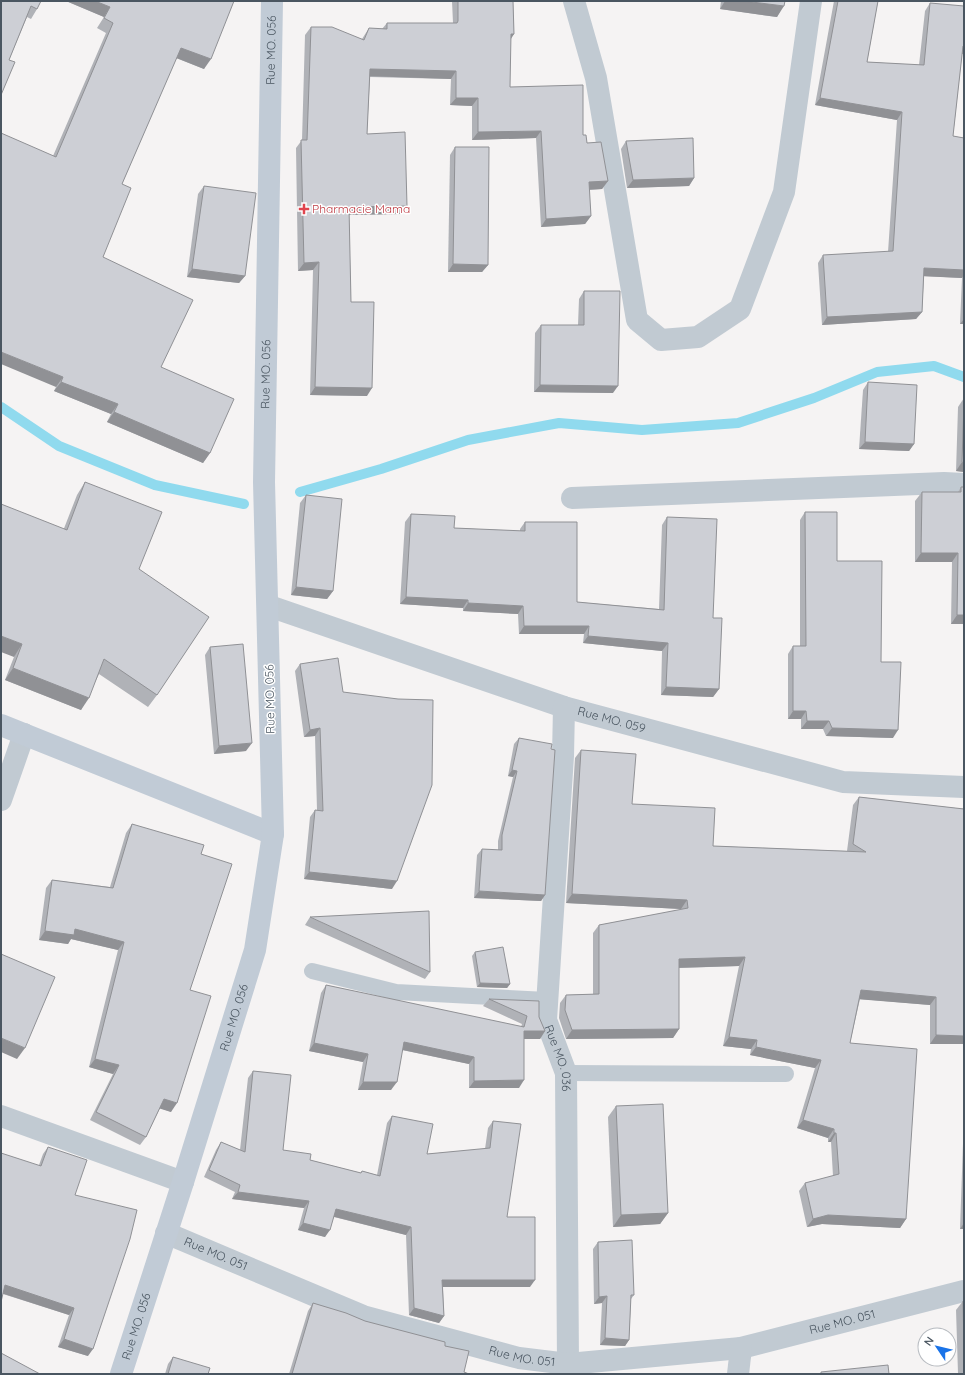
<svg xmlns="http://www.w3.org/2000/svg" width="965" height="1375" font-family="Quicksand,sans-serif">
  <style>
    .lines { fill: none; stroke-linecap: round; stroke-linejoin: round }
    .stream { stroke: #90daee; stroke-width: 10 }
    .lane { stroke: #c1cad2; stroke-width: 16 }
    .street { stroke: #c1cad2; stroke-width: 22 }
    .secondary { stroke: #c1cbd6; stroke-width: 22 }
    .wall { fill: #b0b2b7 }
    .shaded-wall { fill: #909195 }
    .building { fill: #cdcfd5; stroke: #909195 }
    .health-dot { fill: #e0444e; stroke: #fff; stroke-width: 1.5 }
    .labels { text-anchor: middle; stroke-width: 3; stroke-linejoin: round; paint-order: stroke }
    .street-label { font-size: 12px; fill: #4a5661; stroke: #fff }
    .health-label { font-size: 12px; fill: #be3a42; stroke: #fff; text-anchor: start }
  </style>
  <rect width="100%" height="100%" fill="#f5f3f3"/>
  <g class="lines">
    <g class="stream">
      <path d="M 1,407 L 59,446 L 155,485 L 244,504"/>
      <path d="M 300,492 L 381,469 L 468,440 L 559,423 L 642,430 L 738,423 L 814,398 L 877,372 L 934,366 L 964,377"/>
    </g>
    <g class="lane">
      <path d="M 312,971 L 396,992 L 547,1000"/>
      <path d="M 566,1073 L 786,1074"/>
    </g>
    <g class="street">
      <path d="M 574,1 L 596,78 L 637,320 L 661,340 L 698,337 L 740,309 L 784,192 L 811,1"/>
      <path d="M 572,498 L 944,483 L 964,484"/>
      <path id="s1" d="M 269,606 L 564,707 L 843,782 L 964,787"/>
      <path id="s2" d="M 564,707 L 563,756 L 546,1020 L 566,1073 L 568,1364"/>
      <path d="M 1,800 L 24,734"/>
      <path d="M 1,1116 L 183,1182"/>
      <path id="s3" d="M 166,1233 L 363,1316 L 519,1358 L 568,1364 L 741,1348 L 964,1291"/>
      <path d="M 738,1374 L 741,1348"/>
    </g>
    <g class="secondary">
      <path d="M 1,725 L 273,834"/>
      <path id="s4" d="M 121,1374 L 183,1182 L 255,950 L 273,834 L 264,482 L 272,1"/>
    </g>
  </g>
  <g class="wall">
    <path d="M 1,1 L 41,1 L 37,9 L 31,19 L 27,17 L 9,60 Z"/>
    <path d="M 66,1 L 234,1 L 204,69 L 176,58 L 122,184 L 103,257 L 161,367 L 210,453 L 203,463 L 107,422 L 111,414 L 54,391 L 56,387 L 53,156 L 106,33 L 97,28 L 104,17 Z"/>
    <path d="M 452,1 L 513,1 L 514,34 L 510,39 L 510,87 L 583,135 L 587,143 L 608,181 L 602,189 L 589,190 L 591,216 L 585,224 L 541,227 L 536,138 L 472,140 L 472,106 L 450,105 L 451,79 L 370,77 L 367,134 L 401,214 L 349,215 L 351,302 L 367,396 L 310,395 L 313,270 L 298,271 L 296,148 L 302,140 L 305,35 L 311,27 L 362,39 L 369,28 L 382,29 L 387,23 L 453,23 Z"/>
    <path d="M 721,1 L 785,1 L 777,17 L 720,9 Z"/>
    <path d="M 834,1 L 878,1 L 867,62 L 919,65 L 925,11 L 930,3 L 962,54 L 953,136 L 964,138 L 964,324 L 960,324 L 962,278 L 924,276 L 922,312 L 916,319 L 822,325 L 818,263 L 823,255 L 888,252 L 897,120 L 815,105 Z"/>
    <path d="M 626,141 L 694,178 L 689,186 L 627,188 L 621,149 Z"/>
    <path d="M 455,147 L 488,265 L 482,272 L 448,272 L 450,155 Z"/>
    <path d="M 204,186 L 245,276 L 239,283 L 187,277 L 198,194 Z"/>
    <path d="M 584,291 L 613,393 L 534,392 L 535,333 L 541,325 L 578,325 L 579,299 Z"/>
    <path d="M 868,382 L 914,444 L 909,451 L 859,449 L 863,390 Z"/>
    <path d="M 964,398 L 964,472 L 956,471 L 958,407 Z"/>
    <path d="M 85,482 L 139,569 L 157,695 L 148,707 L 99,674 L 81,710 L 5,680 L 77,495 Z"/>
    <path d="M 961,487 L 964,487 L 964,624 L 951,624 L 952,562 L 915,562 L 915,501 L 922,492 L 958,492 Z"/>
    <path d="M 306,495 L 333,591 L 327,599 L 291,595 L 300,503 Z"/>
    <path d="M 805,512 L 837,561 L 881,662 L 893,738 L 826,736 L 823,729 L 801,729 L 801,719 L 788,719 L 788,654 L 793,646 L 800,646 L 800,520 Z"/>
    <path d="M 411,514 L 454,528 L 520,531 L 520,529 L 525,522 L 577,602 L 659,609 L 662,525 L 667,517 L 713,618 L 719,689 L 713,697 L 661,695 L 662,651 L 583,643 L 584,634 L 519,634 L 518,614 L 463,611 L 463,608 L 400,604 L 405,522 Z"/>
    <path d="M 210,647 L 246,751 L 214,754 L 205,655 Z"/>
    <path d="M 300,664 L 343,692 L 392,889 L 304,879 L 310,817 L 315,810 L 317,810 L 315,736 L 304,737 L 295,671 Z"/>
    <path d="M 519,738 L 551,749 L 545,895 L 541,901 L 474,898 L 477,855 L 482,849 L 498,850 L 498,841 L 513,777 L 508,776 L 514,744 Z"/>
    <path d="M 581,750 L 632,804 L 713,846 L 847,851 L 853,805 L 859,797 L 964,809 L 964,1044 L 930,1044 L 930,1005 L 860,999 L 850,1043 L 906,1219 L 900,1228 L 822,1224 L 807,1227 L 799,1191 L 805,1183 L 833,1176 L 831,1142 L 828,1142 L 828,1138 L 797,1128 L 815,1068 L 750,1055 L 751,1049 L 723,1046 L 739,966 L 679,968 L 679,1029 L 673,1038 L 566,1039 L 559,1018 L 560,1003 L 566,995 L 593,994 L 593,933 L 599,925 L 682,910 L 681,909 L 566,903 L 575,758 Z"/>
    <path d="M 132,824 L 201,854 L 190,990 L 171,1112 L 160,1108 L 146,1137 L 140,1145 L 90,1120 L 113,1074 L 89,1067 L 118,950 L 71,939 L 68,944 L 39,940 L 46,888 L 52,880 L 110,887 L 126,833 Z"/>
    <path d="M 310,917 L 430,972 L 425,979 L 305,925 Z"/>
    <path d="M 475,952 L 510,984 L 507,988 L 477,987 L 472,956 Z"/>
    <path d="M 326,985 L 521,1027 L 522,1024 L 483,1006 L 489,999 L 539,1017 L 545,1031 L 540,1039 L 524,1039 L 519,1088 L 469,1088 L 469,1064 L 402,1050 L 391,1090 L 358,1090 L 363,1062 L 309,1051 L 321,993 Z"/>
    <path d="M 253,1071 L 283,1150 L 310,1160 L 361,1173 L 362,1171 L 377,1175 L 387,1123 L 392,1116 L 427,1154 L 485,1149 L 488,1128 L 493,1121 L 507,1217 L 530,1287 L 443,1287 L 444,1316 L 439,1323 L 409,1315 L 406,1235 L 334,1217 L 325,1237 L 298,1230 L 304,1208 L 232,1199 L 235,1192 L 204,1177 L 216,1150 L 221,1142 L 240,1150 L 248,1078 Z"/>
    <path d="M 616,1106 L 668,1213 L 660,1224 L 613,1227 L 608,1117 Z"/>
    <path d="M 964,1115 L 964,1229 L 960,1229 Z"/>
    <path d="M 48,1147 L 75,1195 L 88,1356 L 58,1347 L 69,1315 L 3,1294 L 39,1165 L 43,1154 Z"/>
    <path d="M 598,1242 L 634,1295 L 631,1299 L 629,1340 L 625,1346 L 600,1345 L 602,1303 L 594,1304 L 593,1249 Z"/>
    <path d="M 963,1301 L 964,1301 L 964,1374 L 958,1374 L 956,1310 Z"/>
    <path d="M 313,1303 L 365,1321 L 445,1346 L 464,1372 L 469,1374 L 289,1374 L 308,1311 Z"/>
    <path d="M 173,1357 L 208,1374 L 165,1374 L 168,1364 Z"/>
  </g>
  <g class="shaded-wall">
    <path d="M 66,1 L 95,1 L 110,7 L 104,17 Z"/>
    <path d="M 725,1 L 744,1 L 784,6 L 777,17 L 720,9 Z"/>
    <path d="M 511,34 L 514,34 L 509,42 Z"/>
    <path d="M 963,46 L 964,46 L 964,54 L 958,54 Z"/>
    <path d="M 181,48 L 211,59 L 204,69 L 174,57 Z"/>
    <path d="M 370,69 L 456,71 L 451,79 L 365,76 Z"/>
    <path d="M 456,98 L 478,98 L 472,106 L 450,105 Z"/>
    <path d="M 820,98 L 902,112 L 897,120 L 815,105 Z"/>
    <path d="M 541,131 L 536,138 L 472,140 L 478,132 Z"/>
    <path d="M 694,178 L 689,186 L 627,188 L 633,180 Z"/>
    <path d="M 608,181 L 602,189 L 583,190 L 589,182 Z"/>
    <path d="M 407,206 L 401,214 L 343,215 L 349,207 Z"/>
    <path d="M 591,216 L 585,224 L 541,227 L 546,219 Z"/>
    <path d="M 319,262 L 313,270 L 298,271 L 304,263 Z"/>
    <path d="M 453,264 L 488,265 L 482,272 L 448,272 Z"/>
    <path d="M 924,268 L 964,270 L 964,275 L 962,278 L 919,276 Z"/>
    <path d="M 192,269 L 245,276 L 239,283 L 187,277 Z"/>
    <path d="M 922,312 L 916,319 L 822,325 L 827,317 Z"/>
    <path d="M 964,319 L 964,324 L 960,324 Z"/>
    <path d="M 1,352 L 63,377 L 56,387 L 1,364 Z"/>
    <path d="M 61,382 L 118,404 L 111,414 L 54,391 Z"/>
    <path d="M 540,385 L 618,386 L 613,393 L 534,392 Z"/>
    <path d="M 315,387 L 372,388 L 367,396 L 310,395 Z"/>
    <path d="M 114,412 L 210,453 L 203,463 L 107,422 Z"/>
    <path d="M 865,442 L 914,444 L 909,451 L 859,449 Z"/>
    <path d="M 962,462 L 964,463 L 964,472 L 956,471 Z"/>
    <path d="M 921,553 L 958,553 L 952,562 L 915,562 Z"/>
    <path d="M 296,587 L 333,591 L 327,599 L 291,595 Z"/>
    <path d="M 406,597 L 468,600 L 463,608 L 400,604 Z"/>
    <path d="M 468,603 L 523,606 L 518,614 L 463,611 Z"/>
    <path d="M 957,615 L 964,615 L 964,624 L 951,624 Z"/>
    <path d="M 524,626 L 589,626 L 584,634 L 519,634 Z"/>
    <path d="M 1,636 L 22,644 L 14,657 L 1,652 Z"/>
    <path d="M 588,636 L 668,643 L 662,651 L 583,643 Z"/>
    <path d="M 13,668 L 89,698 L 81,710 L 5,680 Z"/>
    <path d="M 666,687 L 719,689 L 713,697 L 661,695 Z"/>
    <path d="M 793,711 L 806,711 L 801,719 L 788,719 Z"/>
    <path d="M 807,721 L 829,721 L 823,729 L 801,729 Z"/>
    <path d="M 320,728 L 315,736 L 304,737 L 310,730 Z"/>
    <path d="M 832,728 L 898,730 L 893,738 L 826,736 Z"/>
    <path d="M 252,743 L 246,751 L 214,754 L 219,746 Z"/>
    <path d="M 512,770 L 517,771 L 513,777 L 508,776 Z"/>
    <path d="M 309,872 L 397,881 L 392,889 L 304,879 Z"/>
    <path d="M 479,891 L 545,895 L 541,901 L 474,898 Z"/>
    <path d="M 572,894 L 687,900 L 681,909 L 566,903 Z"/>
    <path d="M 75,929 L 124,942 L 118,950 L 71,939 L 68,944 L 39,940 L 45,931 Z"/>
    <path d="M 745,957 L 739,966 L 673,968 L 679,959 Z"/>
    <path d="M 480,983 L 510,984 L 507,988 L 477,987 Z"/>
    <path d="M 861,990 L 936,997 L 930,1005 L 856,999 Z"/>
    <path d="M 679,1029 L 673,1038 L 566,1039 L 572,1030 Z"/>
    <path d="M 524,1031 L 545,1031 L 540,1039 L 519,1039 Z"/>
    <path d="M 936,1035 L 964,1036 L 964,1044 L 930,1044 Z"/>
    <path d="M 729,1037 L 757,1040 L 751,1049 L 723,1046 Z"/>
    <path d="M 1,1038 L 25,1048 L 17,1059 L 1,1052 Z"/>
    <path d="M 404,1042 L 474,1057 L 469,1064 L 398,1049 Z"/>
    <path d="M 314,1043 L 368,1054 L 363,1062 L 309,1051 Z"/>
    <path d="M 756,1047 L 821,1060 L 815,1068 L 750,1055 Z"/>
    <path d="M 95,1059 L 119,1065 L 113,1074 L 89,1067 Z"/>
    <path d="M 524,1080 L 519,1088 L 469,1088 L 474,1081 Z"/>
    <path d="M 363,1082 L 397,1082 L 391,1090 L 358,1090 Z"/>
    <path d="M 164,1099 L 177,1103 L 171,1112 L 158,1108 Z"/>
    <path d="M 803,1120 L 834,1129 L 828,1138 L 797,1128 Z"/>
    <path d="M 834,1133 L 836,1133 L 831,1142 L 828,1142 Z"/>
    <path d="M 238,1192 L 309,1201 L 304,1208 L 232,1199 Z"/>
    <path d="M 336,1209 L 411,1227 L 406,1235 L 331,1216 Z"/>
    <path d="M 668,1213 L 660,1224 L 613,1227 L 621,1215 Z"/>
    <path d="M 828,1215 L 906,1219 L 900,1228 L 822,1224 L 807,1227 L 813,1219 Z"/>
    <path d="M 303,1223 L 330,1230 L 325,1237 L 298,1230 Z"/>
    <path d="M 964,1223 L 964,1229 L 960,1229 Z"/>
    <path d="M 442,1280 L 535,1280 L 530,1287 L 437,1287 Z"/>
    <path d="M 5,1285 L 74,1308 L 69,1315 L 1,1293 Z"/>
    <path d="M 607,1296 L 602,1303 L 594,1304 L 599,1297 Z"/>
    <path d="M 414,1308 L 444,1316 L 439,1323 L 409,1315 Z"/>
    <path d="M 605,1338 L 629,1340 L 625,1346 L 600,1345 Z"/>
    <path d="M 64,1339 L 93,1349 L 88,1356 L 58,1347 Z"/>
  </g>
  <g class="building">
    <path d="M 1,1 L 41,1 L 37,9 L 31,6 L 9,60 L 15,62 L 1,95 Z"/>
    <path d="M 95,1 L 234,1 L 211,59 L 181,48 L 122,184 L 131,188 L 103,257 L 193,300 L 161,367 L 234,399 L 210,453 L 114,412 L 118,404 L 61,382 L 63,377 L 1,352 L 1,133 L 56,157 L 113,23 L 104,18 L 110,7 Z"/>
    <path d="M 458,1 L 513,1 L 514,34 L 511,34 L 510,87 L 583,85 L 583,135 L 586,135 L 587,143 L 601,142 L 608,181 L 589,182 L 591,216 L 546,219 L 541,131 L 478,132 L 478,98 L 456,98 L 456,71 L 370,69 L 367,134 L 405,132 L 407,206 L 349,207 L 351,302 L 374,302 L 372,388 L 315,387 L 319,262 L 304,263 L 301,140 L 307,140 L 311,27 L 332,27 L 364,40 L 369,28 L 387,29 L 387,23 L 457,23 L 458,21 Z"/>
    <path d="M 744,1 L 785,1 L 784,6 Z"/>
    <path d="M 838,1 L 878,1 L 867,62 L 924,65 L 930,3 L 964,6 L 964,46 L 963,46 L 953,136 L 964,138 L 964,270 L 924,268 L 922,312 L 827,317 L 823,255 L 893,251 L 902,112 L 820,98 Z"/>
    <path d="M 693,138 L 694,178 L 633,180 L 626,141 Z"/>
    <path d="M 455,147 L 489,147 L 488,265 L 453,264 Z"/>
    <path d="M 204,186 L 256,193 L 245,276 L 192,269 Z"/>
    <path d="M 584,291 L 620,291 L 618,386 L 540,385 L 541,325 L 584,325 Z"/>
    <path d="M 868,382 L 917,385 L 914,444 L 865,442 Z"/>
    <path d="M 964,403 L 964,463 L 962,462 Z"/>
    <path d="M 85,482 L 162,512 L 139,569 L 209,617 L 157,695 L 104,659 L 89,698 L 13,668 L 22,644 L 1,636 L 1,504 L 67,530 Z"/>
    <path d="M 961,487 L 964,487 L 964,615 L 957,615 L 958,553 L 921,553 L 922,492 L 961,492 Z"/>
    <path d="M 306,495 L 342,499 L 333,591 L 296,587 Z"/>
    <path d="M 805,512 L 837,512 L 837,561 L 882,561 L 881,662 L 901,662 L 898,730 L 832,728 L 829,721 L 807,721 L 806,711 L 793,711 L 793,646 L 806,646 Z"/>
    <path d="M 411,514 L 455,516 L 454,528 L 525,531 L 525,522 L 577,522 L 577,602 L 664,610 L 667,517 L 717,519 L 713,618 L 722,618 L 719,689 L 666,687 L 668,643 L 588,636 L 589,626 L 524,626 L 523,606 L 468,603 L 468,600 L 406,597 Z"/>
    <path d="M 243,644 L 252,743 L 219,746 L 210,647 Z"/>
    <path d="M 338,658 L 343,692 L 398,699 L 433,700 L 432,785 L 397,881 L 309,872 L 315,810 L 323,811 L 320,728 L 310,730 L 300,664 Z"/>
    <path d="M 519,738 L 552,744 L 551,749 L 555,750 L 545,895 L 479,891 L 482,849 L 502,850 L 502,835 L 517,771 L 512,770 Z"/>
    <path d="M 581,750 L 636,754 L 632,804 L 715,808 L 713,846 L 866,852 L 853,844 L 859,797 L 964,809 L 964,1036 L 936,1035 L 936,997 L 861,990 L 850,1043 L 917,1049 L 906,1219 L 828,1215 L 813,1219 L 805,1183 L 839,1174 L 836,1133 L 834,1133 L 834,1129 L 803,1120 L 821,1060 L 756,1047 L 757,1040 L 729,1037 L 745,957 L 679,959 L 679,1029 L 572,1030 L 565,1010 L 566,995 L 599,994 L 599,925 L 688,908 L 687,900 L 572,894 Z"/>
    <path d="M 132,824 L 204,845 L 201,854 L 232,864 L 190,990 L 211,996 L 177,1103 L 164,1099 L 146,1137 L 96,1112 L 119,1065 L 95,1059 L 124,942 L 75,929 L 74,935 L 45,931 L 52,880 L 113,888 Z"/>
    <path d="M 429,911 L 430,972 L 310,917 Z"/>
    <path d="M 503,947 L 510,984 L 480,983 L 475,952 Z"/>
    <path d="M 1,954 L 55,977 L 25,1048 L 1,1038 Z"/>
    <path d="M 326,985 L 524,1027 L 527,1016 L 489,999 L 539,1001 L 539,1017 L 545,1031 L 524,1031 L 524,1080 L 474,1081 L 474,1057 L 404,1042 L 397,1082 L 363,1082 L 368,1054 L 314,1043 Z"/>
    <path d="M 253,1071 L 291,1075 L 283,1150 L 311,1154 L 310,1160 L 361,1173 L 362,1171 L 380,1176 L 392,1116 L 433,1124 L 427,1154 L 490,1148 L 493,1121 L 521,1124 L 507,1217 L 535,1217 L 535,1280 L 442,1280 L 444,1316 L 414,1308 L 411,1227 L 336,1209 L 330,1230 L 303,1223 L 309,1201 L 238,1192 L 240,1185 L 209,1170 L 221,1142 L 245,1152 Z"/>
    <path d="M 663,1104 L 668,1213 L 621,1215 L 616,1106 Z"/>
    <path d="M 48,1147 L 87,1160 L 75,1195 L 137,1210 L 130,1239 L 93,1349 L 64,1339 L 74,1308 L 5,1285 L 1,1302 L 1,1153 L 41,1166 Z"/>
    <path d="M 632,1240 L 634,1295 L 631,1295 L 629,1340 L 605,1338 L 607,1296 L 599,1297 L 598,1242 Z"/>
    <path d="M 963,1301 L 964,1301 L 964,1347 Z"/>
    <path d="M 313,1303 L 346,1313 L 365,1321 L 445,1342 L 445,1346 L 469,1351 L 464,1372 L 469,1374 L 336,1374 L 335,1373 L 334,1374 L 292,1374 Z"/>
    <path d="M 1,1353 L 40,1374 L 1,1374 Z"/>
    <path d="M 173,1357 L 210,1368 L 208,1374 L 168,1374 Z"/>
    <path d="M 888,1365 L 889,1374 L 821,1374 L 821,1372 Z"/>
  </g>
  <path class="health-dot" d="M302 203h4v4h4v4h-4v4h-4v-4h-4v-4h4z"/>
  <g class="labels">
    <g class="street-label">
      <text dy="4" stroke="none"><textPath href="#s4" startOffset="1346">Rue MO. 056</textPath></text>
      <text dy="4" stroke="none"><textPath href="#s4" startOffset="1022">Rue MO. 056</textPath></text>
      <text transform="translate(270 699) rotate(-91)" y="4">Rue MO. 056</text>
      <text dy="4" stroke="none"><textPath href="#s1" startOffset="361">Rue MO. 059</textPath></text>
      <text dy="4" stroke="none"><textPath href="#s4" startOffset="374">Rue MO. 056</textPath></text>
      <text dy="4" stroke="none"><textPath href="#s2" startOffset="354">Rue MO. 036</textPath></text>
      <text dy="4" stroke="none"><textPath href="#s3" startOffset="54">Rue MO. 051</textPath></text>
      <text dy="4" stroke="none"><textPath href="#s3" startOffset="703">Rue MO. 051</textPath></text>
      <text dy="4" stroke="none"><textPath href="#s4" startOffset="50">Rue MO. 056</textPath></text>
      <text dy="4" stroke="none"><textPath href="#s3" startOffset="378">Rue MO. 051</textPath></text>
    </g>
    <g class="health-label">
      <text x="312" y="213">Pharmacie Mama</text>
    </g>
  </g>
  <rect width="965" height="1375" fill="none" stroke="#4a5661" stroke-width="4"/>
  <g transform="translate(937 1347) rotate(305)"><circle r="19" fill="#ffffff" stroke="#b7bbc0"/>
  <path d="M0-3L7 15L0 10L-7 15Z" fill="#1a73e8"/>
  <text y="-6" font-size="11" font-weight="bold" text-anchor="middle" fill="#4a5661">N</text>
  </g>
</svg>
